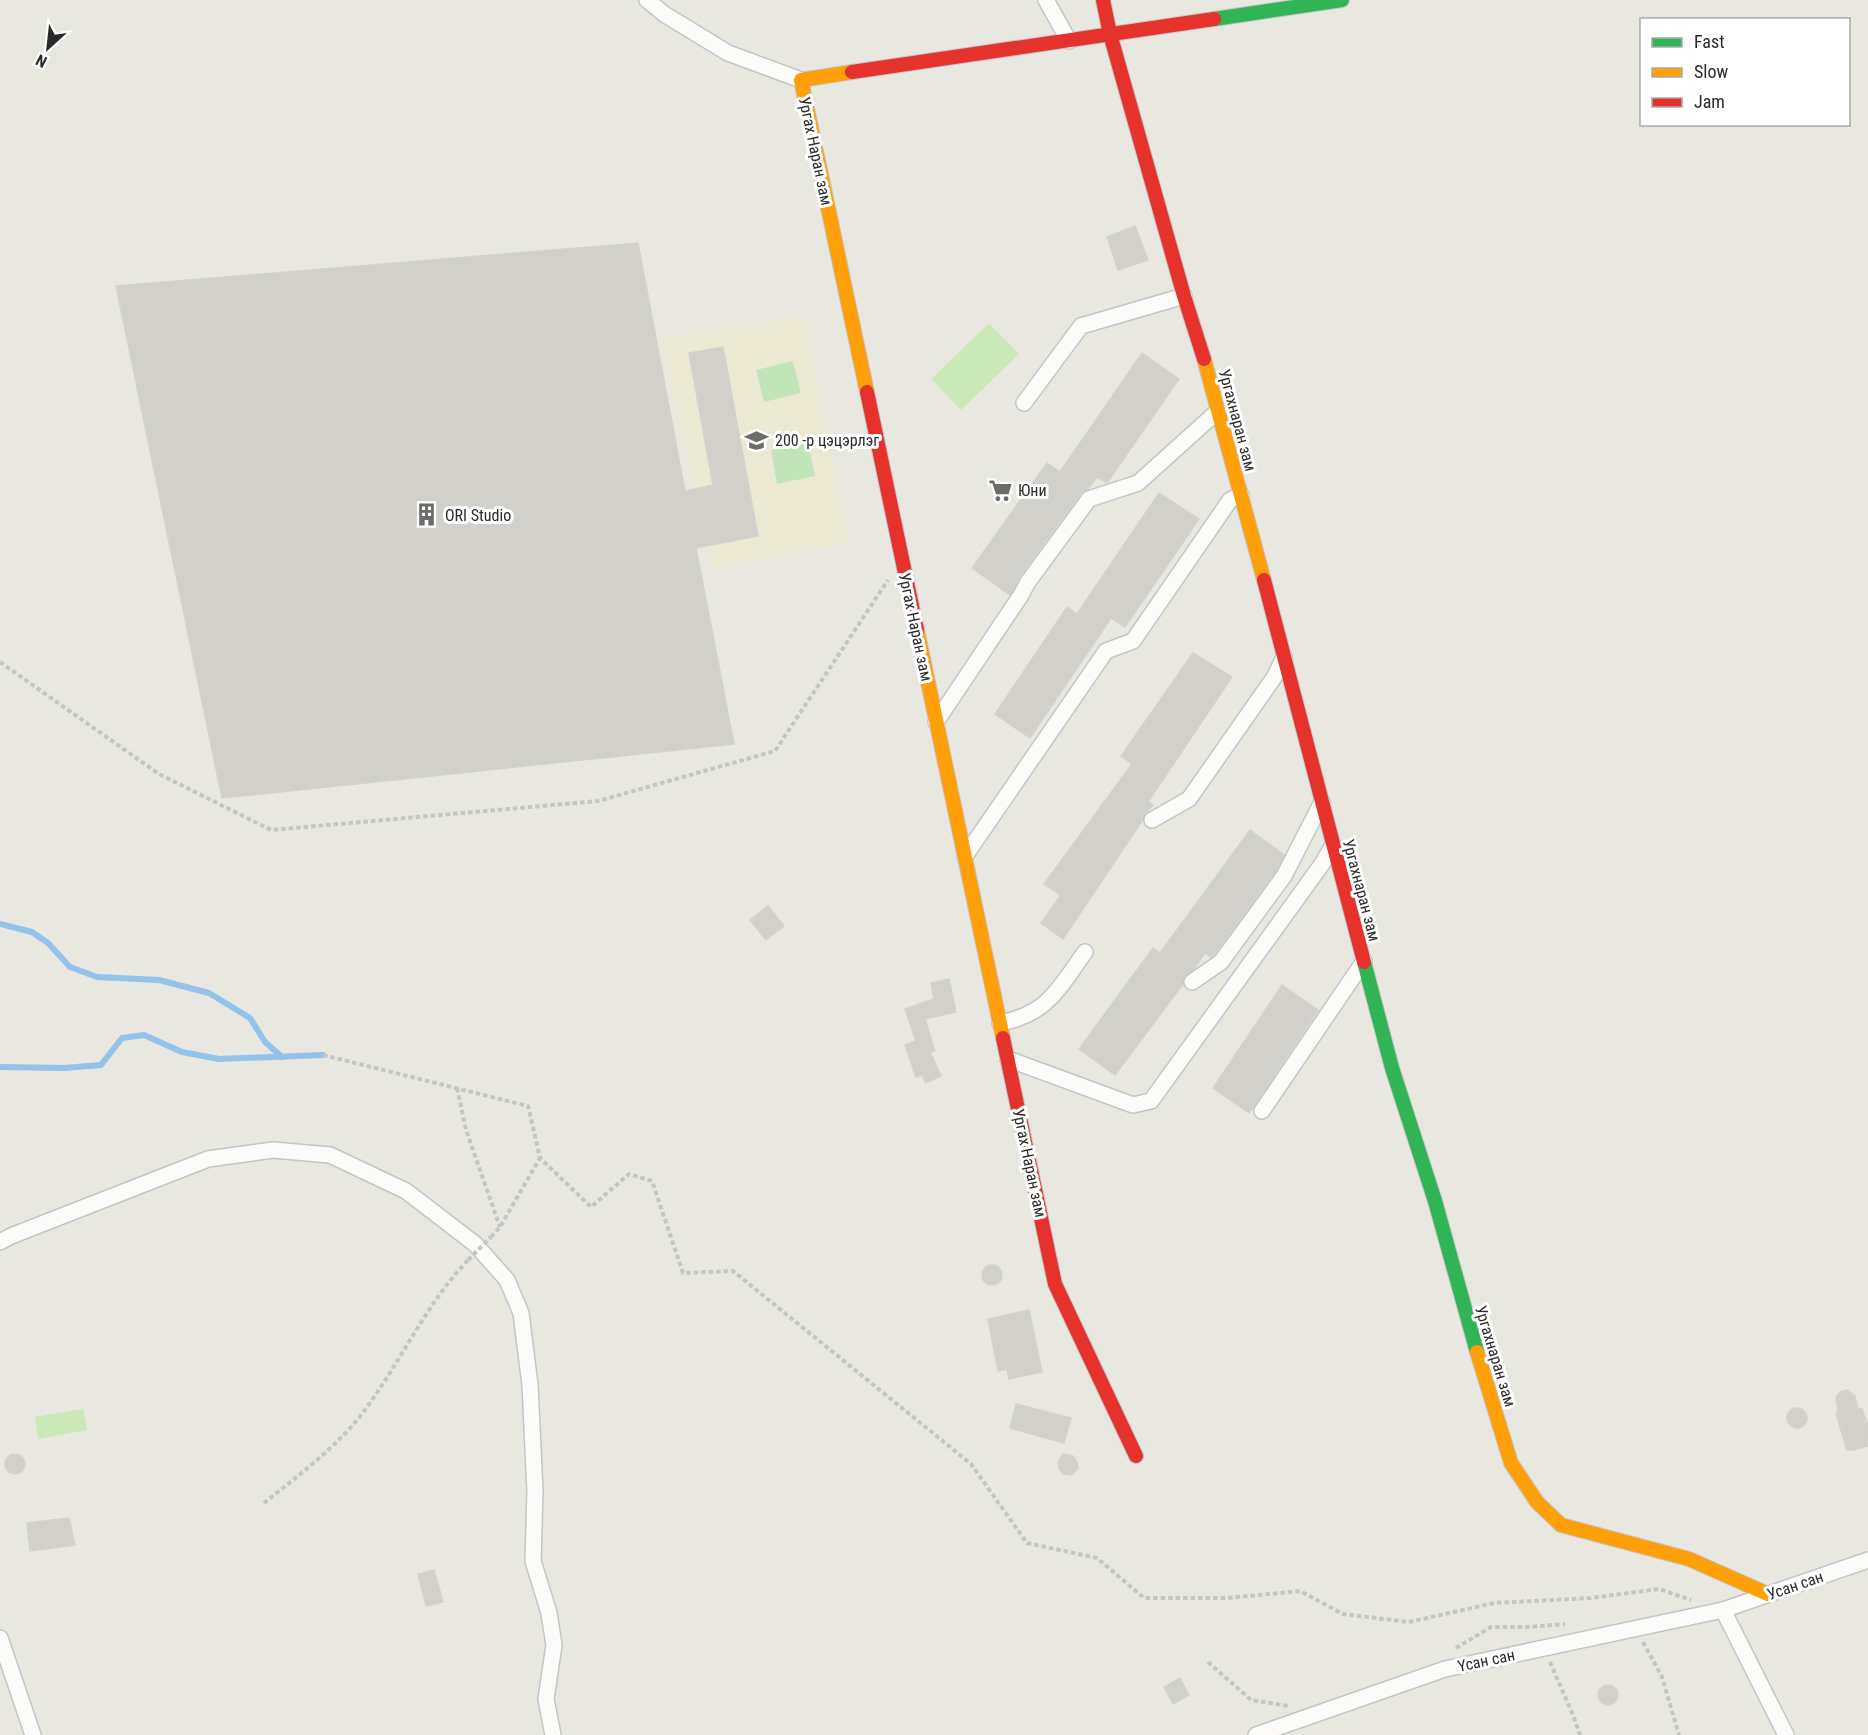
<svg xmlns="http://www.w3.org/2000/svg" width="1868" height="1735" font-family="'Roboto Condensed',sans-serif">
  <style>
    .education { fill: #ebe9d4 }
    .green { fill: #c2e5b8 }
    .pitch { fill: #cbe9b6 }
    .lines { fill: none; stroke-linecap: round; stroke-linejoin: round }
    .stream { stroke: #93c2eb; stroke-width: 6 }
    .building { fill: #d1d0cb; stroke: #d3d2cc; stroke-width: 1.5 }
    .street-casing { stroke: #c6c5c5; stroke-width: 18 }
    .fast-casing { stroke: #c6c5c5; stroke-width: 16 }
    .slow-casing { stroke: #c6c5c5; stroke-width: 16 }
    .jam-casing { stroke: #c6c5c5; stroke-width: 16 }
    .path { stroke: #c6c5c5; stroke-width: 4; stroke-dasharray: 4.5 3; stroke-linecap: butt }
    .street { stroke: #fcfbfa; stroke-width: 15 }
    .fast { stroke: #30b455; stroke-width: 14 }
    .slow { stroke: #ff9f0a; stroke-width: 14 }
    .jam { stroke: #e5322d; stroke-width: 14 }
    .path-bridge { stroke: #c6c5c5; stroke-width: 4; stroke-dasharray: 4.5 3; stroke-linecap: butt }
    .labels { text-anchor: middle; stroke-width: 6; stroke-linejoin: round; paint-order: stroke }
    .street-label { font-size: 16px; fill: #2a2a2a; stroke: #fff }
    .poi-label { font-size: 16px; fill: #2a2a2a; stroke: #fff; text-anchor: start }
  </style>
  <rect width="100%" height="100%" fill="#e8e7e0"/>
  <path class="education" d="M 805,316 L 849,543 L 712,568 L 662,338 Z"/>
  <g class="green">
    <path d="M 793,361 L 801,393 L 764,402 L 756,370 Z"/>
    <path d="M 808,443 L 815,476 L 777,484 L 771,450 Z"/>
  </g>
  <g class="pitch">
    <path d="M 989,323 L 1019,354 L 961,410 L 931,379 Z"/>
    <path d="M 83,1409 L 87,1430 L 38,1439 L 35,1417 Z"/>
  </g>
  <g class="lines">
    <g class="stream">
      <path d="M 0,924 L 32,932 L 48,943 L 70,967 L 97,977 L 159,980 L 209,993 L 250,1018 L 265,1042 L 282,1057"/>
      <path d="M 0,1067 L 64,1068 L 101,1065 L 122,1038 L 144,1035 L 182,1052 L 219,1059 L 323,1055"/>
    </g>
  </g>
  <g class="building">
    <path d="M 1135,226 L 1148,260 L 1118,270 L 1107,237 Z"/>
    <path d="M 638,243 L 685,491 L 713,485 L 689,353 L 723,347 L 758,536 L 696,548 L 734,744 L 222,798 L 116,286 Z"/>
    <path d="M 1142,353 L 1179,379 L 1107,483 L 1097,477 L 1088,489 L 1081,493 L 1020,576 L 1010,595 L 972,568 L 1047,463 L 1060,472 Z"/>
    <path d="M 1159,493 L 1199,519 L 1125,627 L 1111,618 L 1030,738 L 995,714 L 1067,607 L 1077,614 Z"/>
    <path d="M 1193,653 L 1232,677 L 1148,802 L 1153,805 L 1144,815 L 1142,821 L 1063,939 L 1041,923 L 1061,895 L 1044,884 L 1132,764 L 1121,756 Z"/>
    <path d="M 1250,830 L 1284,855 L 1276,871 L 1214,955 L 1211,957 L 1205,953 L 1193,970 L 1184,977 L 1183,984 L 1115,1075 L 1079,1049 L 1153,948 L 1160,953 Z"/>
    <path d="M 768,906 L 784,926 L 766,940 L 750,920 Z"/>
    <path d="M 949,979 L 956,1012 L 925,1019 L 935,1051 L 930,1052 L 941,1076 L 926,1083 L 922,1075 L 916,1077 L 905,1045 L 916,1041 L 905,1009 L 934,999 L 931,983 Z"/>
    <path d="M 1282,985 L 1318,1010 L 1249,1113 L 1213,1088 Z"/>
    <circle cx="992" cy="1275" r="10"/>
    <path d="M 1029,1310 L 1042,1372 L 1009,1379 L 1007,1369 L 998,1371 L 988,1319 Z"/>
    <path d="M 1847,1390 L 1855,1396 L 1858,1409 L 1862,1409 L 1868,1426 L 1868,1446 L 1853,1450 L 1847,1450 L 1836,1414 L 1838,1413 L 1836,1397 L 1840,1392 Z"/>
    <path d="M 1016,1404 L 1071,1418 L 1064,1443 L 1010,1428 Z"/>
    <circle cx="1797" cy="1418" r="10"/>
    <path d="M 1063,1454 L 1073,1456 L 1077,1462 L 1078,1468 L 1072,1475 L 1063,1474 L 1059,1469 L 1058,1462 Z"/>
    <circle cx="15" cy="1464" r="10"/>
    <path d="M 69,1518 L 75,1545 L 30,1551 L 27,1523 Z"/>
    <path d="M 434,1570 L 443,1602 L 426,1606 L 418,1574 Z"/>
    <path d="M 1180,1678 L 1189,1695 L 1173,1704 L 1164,1687 Z"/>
    <circle cx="1608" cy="1695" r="10"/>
  </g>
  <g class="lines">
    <defs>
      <g id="street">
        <path d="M 647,0 L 664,14 L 728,53 L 801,80"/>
        <path d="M 1046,0 L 1069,41"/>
        <path d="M 1024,403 L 1081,326 L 1184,296"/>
        <path d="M 936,722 L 1021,595 L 1028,582 L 1089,499 L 1138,483 L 1219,410"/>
        <path d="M 1152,820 L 1189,799 L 1275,676 L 1284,657"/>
        <path d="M 965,856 L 1106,651 L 1133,641 L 1230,500 L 1241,495"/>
        <path d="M 1192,982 L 1221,962 L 1284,876 L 1322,802"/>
        <path d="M 1000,1023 C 1048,1014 1059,988 1085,952"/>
        <path d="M 1008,1059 L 1133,1105 L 1151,1101 L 1322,864 L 1333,845"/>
        <path d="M 1262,1111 L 1364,961"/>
        <path d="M 0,1242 L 11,1236 L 208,1159 L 273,1150 L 330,1155 L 406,1191 L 475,1244 L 507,1280 L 521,1313 L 530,1385 L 535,1491 L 533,1561 L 549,1613 L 554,1645 L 546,1699 L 553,1735"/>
        <path d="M 1723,1610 L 1786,1735"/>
        <path d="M 0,1638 L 33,1735"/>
        <path d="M 1256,1735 L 1445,1669 L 1723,1610 L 1868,1560"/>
      </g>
      <g id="fast">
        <path d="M 1214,19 L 1342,0"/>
        <path d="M 1364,962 L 1392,1068 L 1435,1201 L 1477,1352"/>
      </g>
      <g id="slow">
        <path d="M 852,72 L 801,80 L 867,392"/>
        <path d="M 1204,359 L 1264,580"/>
        <path d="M 917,630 L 1003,1038"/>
        <path d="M 1477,1352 L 1511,1463 L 1537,1502 L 1561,1525 L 1689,1559 L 1768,1594"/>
      </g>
      <g id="jam">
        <path d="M 1103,0 L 1110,34 L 1184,296 L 1204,359"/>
        <path d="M 852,72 L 1214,19"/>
        <path d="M 867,392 L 917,630"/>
        <path d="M 1264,580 L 1364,962"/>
        <path d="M 1003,1038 L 1055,1284 L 1136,1456"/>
      </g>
    </defs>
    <use href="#street" class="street-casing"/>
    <use href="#fast" class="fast-casing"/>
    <use href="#slow" class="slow-casing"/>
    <use href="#jam" class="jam-casing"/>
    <g class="path">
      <path d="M 0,662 L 159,774 L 271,830 L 598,801 L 775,751 L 888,580"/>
      <path d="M 323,1055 L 528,1106 L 540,1158 L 591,1207 L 629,1174 L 652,1181 L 683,1273 L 733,1271 L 971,1464 L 1027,1543 L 1097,1558 L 1144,1598 L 1228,1598 L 1300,1591 L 1343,1614 L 1409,1622 L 1494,1603 L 1591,1598 L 1659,1589 L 1691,1600"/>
      <path d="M 457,1088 L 466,1130 L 500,1227"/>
      <path d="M 491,1237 L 500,1227 L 540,1158"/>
      <path d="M 264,1503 C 300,1474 340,1445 367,1407 C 402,1359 427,1303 468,1260"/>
      <path d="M 1643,1642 L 1662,1677 L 1679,1735"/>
      <path d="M 1456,1648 L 1491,1627 L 1528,1627 L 1565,1624"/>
      <path d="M 1208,1662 L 1251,1700 L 1289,1706"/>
      <path d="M 1550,1662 L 1573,1715 L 1580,1735"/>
    </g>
    <use href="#street" class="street"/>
    <use href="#fast" class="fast"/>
    <use href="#slow" class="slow"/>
    <use href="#jam" class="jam"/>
    <path class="path-bridge" d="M 468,1260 L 491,1237"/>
  </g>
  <defs>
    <symbol id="school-bare" viewBox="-9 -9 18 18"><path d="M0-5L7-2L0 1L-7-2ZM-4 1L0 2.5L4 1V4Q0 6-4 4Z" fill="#6c6c6a" stroke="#fff" stroke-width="2.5" paint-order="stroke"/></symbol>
    <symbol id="supermarket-bare" viewBox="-9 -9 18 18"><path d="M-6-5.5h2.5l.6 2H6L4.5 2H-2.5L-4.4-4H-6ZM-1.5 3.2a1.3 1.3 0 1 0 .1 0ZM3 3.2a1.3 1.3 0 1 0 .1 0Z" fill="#6c6c6a" stroke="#fff" stroke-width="2.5" paint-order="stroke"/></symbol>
    <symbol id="building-bare" viewBox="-9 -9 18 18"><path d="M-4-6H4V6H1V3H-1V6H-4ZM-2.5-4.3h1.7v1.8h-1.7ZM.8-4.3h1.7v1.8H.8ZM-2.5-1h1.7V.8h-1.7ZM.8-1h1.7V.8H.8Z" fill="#6c6c6a" stroke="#fff" stroke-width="2.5" paint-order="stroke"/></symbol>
  </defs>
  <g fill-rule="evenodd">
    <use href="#school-bare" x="740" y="424" width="33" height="33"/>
    <use href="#supermarket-bare" x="984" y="474" width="33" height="33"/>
    <use href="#building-bare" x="410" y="498" width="33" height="33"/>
  </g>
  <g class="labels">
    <g class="street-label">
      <text transform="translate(816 151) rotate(78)" y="6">Ургах Наран зам</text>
      <text transform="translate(1238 420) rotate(75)" y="6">Ургахнаран зам</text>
      <text transform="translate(916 627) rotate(78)" y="6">Ургах Наран зам</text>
      <text transform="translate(1362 890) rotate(75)" y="6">Ургахнаран зам</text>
      <text transform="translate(1030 1163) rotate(78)" y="6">Ургах Наран зам</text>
      <text transform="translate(1496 1356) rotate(73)" y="6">Ургахнаран зам</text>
      <text transform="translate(1795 1585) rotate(-19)" y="6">Усан сан</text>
      <text transform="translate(1486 1660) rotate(-12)" y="6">Үсан сан</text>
    </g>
    <g class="poi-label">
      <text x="775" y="446">200 -р цэцэрлэг</text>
      <text x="1018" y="496">Юни</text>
      <text x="445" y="521">ORI Studio</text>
    </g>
  </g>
  <rect x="1640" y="18" width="210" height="108" fill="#ffffff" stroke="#aaaaaa" stroke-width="1.5"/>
  <rect x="1652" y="38" width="30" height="9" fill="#30b455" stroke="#aaaaaa" stroke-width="1.5"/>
  <text x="1694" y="48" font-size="18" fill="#2a2a2a">Fast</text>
  <rect x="1652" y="68" width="30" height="9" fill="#ff9f0a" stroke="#aaaaaa" stroke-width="1.5"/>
  <text x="1694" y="78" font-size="18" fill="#2a2a2a">Slow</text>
  <rect x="1652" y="98" width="30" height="9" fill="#e5322d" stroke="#aaaaaa" stroke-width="1.5"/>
  <text x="1694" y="108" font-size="18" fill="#2a2a2a">Jam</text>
  <g transform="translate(48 48) rotate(207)" stroke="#ffffff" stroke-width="4.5" paint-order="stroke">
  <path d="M0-4.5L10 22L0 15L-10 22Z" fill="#2a2a2a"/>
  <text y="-9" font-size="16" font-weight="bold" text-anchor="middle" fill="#2a2a2a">N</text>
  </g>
</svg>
